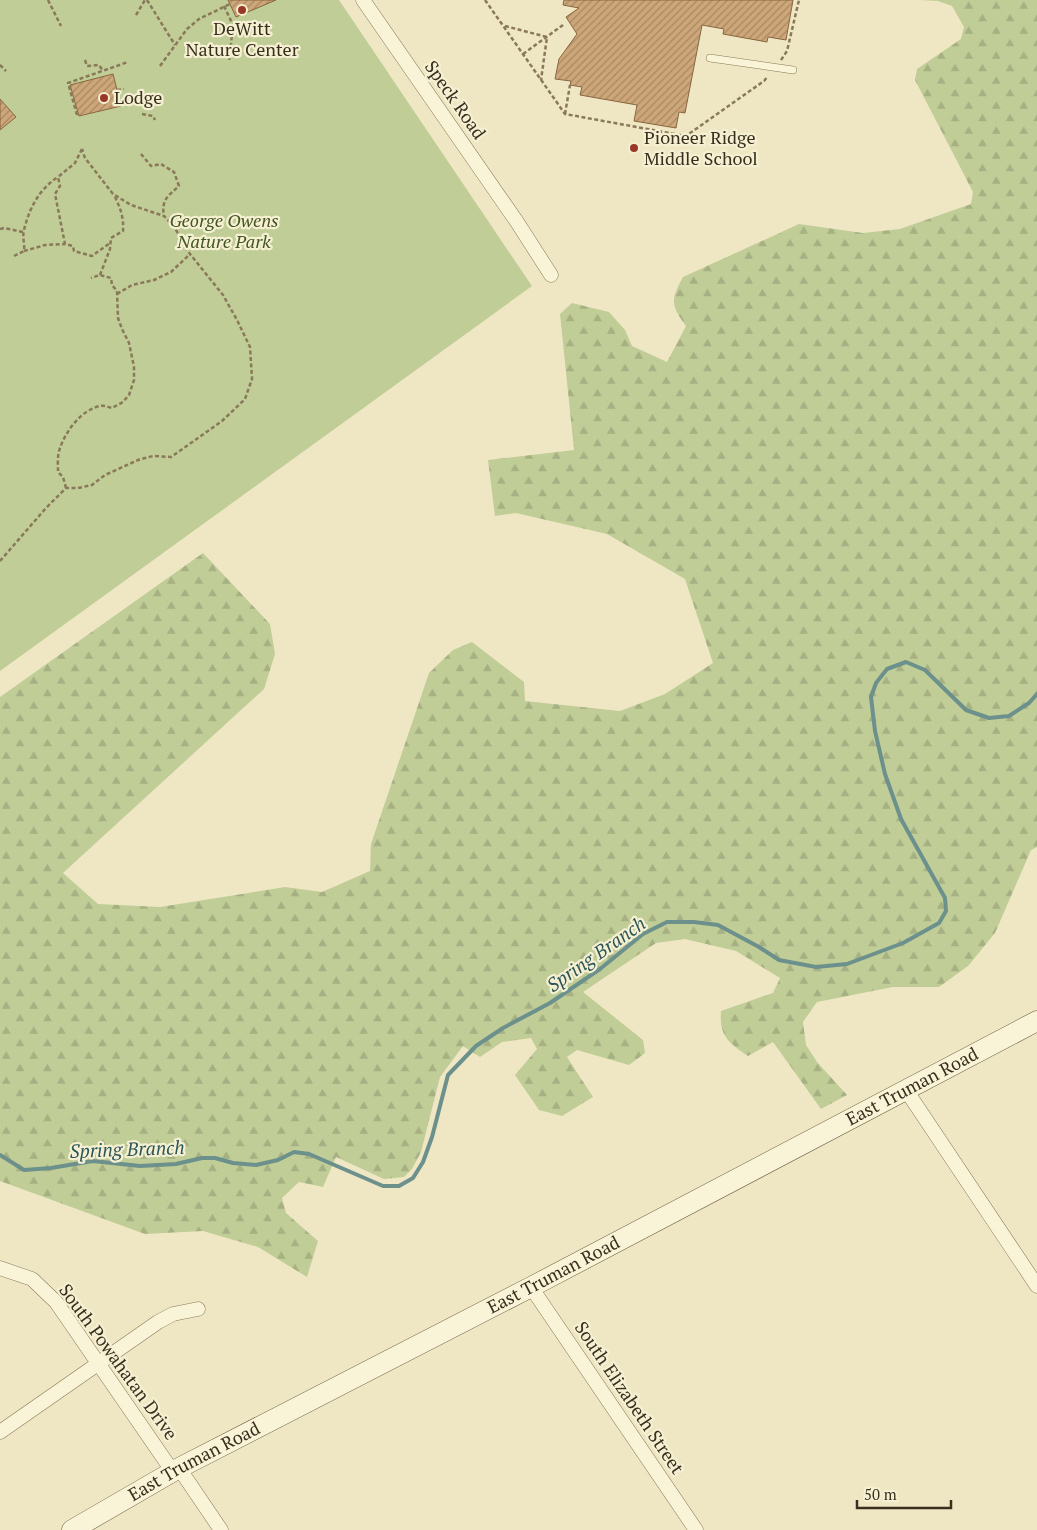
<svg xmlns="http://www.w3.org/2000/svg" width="1037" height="1530" font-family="'PT Serif',serif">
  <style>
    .forest { fill: url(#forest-firs) }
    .park { fill: #c0cd97 }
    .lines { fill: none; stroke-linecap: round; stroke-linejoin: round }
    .stream { stroke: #6c908c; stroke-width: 4 }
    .building { fill: url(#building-hatch); stroke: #89663f }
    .service-casing { stroke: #89795a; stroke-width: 8 }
    .minor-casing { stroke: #89795a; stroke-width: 15 }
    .secondary-casing { stroke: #6b5a3d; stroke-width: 21 }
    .path { stroke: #89795a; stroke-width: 2.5; stroke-dasharray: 4 2.5; stroke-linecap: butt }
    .service { stroke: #f9f3d7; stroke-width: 7 }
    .minor { stroke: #f9f3d7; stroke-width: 14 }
    .secondary { stroke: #f9f3d7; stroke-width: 20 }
    .poi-dot { fill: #993729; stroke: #f6f0d3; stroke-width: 2 }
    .labels { text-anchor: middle; stroke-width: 4.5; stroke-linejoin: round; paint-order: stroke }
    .poi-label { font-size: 18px; fill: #392f1e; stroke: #f6f0d3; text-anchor: start }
    .street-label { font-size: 18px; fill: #392f1e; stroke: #f6f0d3 }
    .park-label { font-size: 18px; font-style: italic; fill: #435624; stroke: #f6f0d3 }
    .water-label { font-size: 19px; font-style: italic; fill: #2d5659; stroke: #f6f0d3 }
  </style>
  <defs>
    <pattern id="forest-firs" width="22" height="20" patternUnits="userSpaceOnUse" patternTransform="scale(1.25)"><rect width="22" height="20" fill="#c0cd97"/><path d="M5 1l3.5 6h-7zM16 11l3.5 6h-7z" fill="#a6b082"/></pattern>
    <pattern id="building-hatch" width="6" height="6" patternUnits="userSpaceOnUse" patternTransform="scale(1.25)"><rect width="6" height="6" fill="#cda779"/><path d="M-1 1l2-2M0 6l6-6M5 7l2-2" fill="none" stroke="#a78863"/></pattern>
  </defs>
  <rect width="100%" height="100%" fill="#efe7c3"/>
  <path class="forest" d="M 919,0 L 1037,0 L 1037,847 L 1031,850 L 995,933 L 968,966 L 939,987 L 893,987 L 817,1002 L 803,1022 L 806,1045 L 817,1062 L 847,1095 L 821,1109 L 773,1042 L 748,1056 C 729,1043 719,1036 721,1011 L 773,993 L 780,978 L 736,951 L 685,939 L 656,943 L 583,992 L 643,1040 L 645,1053 L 629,1065 L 577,1050 L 567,1057 L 593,1097 L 562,1116 L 539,1110 L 515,1075 L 537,1049 L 531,1038 L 502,1042 L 480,1057 L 463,1046 L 440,1077 L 421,1152 L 412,1169 L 404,1177 L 384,1179 L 336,1157 L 323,1187 L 299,1182 L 282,1198 L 286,1213 L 318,1241 L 307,1277 L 258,1247 L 203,1231 L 145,1234 L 0,1181 L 0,697 L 203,553 L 270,624 L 275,654 L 264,689 L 63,873 L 98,904 L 160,907 L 285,887 L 322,892 L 370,871 L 371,844 L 429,673 L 453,650 L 472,642 L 524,682 L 525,701 L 620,711 L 665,694 L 713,663 L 685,579 L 607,534 L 516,513 L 495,516 L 488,460 L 574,450 L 560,314 L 572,303 L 609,312 L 625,330 L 632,346 L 667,362 L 686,326 C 671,305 670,301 683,277 L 799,224 L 863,233 L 900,229 L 971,204 L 973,192 L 915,80 L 917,69 L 961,39 L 964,27 L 952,6 L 938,1 Z"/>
  <path class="park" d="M 0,0 L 339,0 L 532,286 L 0,671 Z"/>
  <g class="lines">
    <path class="stream" d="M 0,1155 L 24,1170 L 51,1168 L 93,1161 L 140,1166 L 176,1164 L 202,1158 L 215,1158 L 233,1163 L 256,1165 L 278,1160 L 294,1152 L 309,1154 L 383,1186 L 399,1186 L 413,1178 L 423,1162 L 432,1137 L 448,1075 L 476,1046 L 503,1028 L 550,1003 L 600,969 L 643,934 L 667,922 L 694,922 L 718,925 L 759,947 L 779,960 L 816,967 L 847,964 L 903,943 L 939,923 L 946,911 L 945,898 L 901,819 L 885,774 L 875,731 L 871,697 L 876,683 L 887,669 L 906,662 L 925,670 L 966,710 L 989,718 L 1009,716 L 1029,703 L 1037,694"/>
  </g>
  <g class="building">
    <path d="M 228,0 L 276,0 L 236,17 Z"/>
    <path d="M 564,0 L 793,0 L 786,40 L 768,37 L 767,42 L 723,34 L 724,29 L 702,25 L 685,113 L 679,112 L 676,128 L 634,121 L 637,105 L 580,95 L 582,87 L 570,85 L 571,81 L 555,79 L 559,59 L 577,34 L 566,17 L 579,8 L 563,5 Z"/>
    <path d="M 113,74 L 121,106 L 79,116 L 70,85 Z"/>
    <path d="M 0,99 L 16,117 L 0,130 Z"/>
  </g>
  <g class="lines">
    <defs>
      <path id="service" d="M 710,58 L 793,70"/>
      <g id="minor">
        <path d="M 363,0 L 517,222 L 551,275"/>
        <path d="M 906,1090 L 1037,1286"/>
        <path d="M 0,1268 L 32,1279 L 56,1302 L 173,1472"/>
        <path d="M 531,1287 L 696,1530"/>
        <path d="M 0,1432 L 158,1322 L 173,1314 L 198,1309"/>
        <path d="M 179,1468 L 221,1530"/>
      </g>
      <g id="secondary">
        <path id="s1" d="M 72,1530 L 179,1468 L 531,1287 L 1037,1021"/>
      </g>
    </defs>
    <use href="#service" class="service-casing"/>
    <use href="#minor" class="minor-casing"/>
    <use href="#secondary" class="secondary-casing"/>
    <g class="path">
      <path d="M 48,0 L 61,26"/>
      <path d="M 147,0 L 175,45"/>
      <path d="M 485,0 L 565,114 L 686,136 L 764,81 L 768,76"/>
      <path d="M 224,6 L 233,25 L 229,62"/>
      <path d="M 136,15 L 145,0"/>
      <path d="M 505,26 L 547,37 L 541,80"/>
      <path d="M 523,54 L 563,25"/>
      <path d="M 85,60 L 87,66 L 99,65 L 103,71"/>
      <path d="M 781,60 L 787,51 L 799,0"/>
      <path d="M 0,65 L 6,71"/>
      <path d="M 160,66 L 187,29 L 199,19 L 230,4"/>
      <path d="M 117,90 L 124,89"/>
      <path d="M 142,114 L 153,116 L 155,120"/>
      <path d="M 565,114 L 570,85"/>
      <path d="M 77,115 L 68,83 L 128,62"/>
      <path d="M 82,149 L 75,163 L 58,177 L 60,186 L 55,194 L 65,244 L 73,246 L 74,251 L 92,256 L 110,243"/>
      <path d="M 141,154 L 151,166 L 161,164 L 174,172 L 179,186 C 168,196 161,200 164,216"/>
      <path d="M 0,229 L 4,228 L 23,232"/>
      <path d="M 24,251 L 45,245 L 65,244"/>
      <path d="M 14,256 L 24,251 C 25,244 22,237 24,230 C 29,209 39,189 58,177"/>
      <path d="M 100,275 L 110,249 L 111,238 L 123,231 C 124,217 120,207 114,195"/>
      <path d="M 117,294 L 132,285 L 154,280 L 171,272 L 190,254"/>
      <path d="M 66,488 L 63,477 L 58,472 C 58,465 57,456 60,448 C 66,431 81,410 100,406 C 104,405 108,407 112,408 L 123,402 L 129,395 L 134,380 L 134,367 L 129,343 L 122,329 L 118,318 L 117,291 L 112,285 L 111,278 L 100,275 L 91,278"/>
      <path d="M 0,561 L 46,508 L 66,488 L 78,488 L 92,485 L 105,475 L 138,460 L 153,456 L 171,457 L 222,421 L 245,399 L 252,379 L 250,347 L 237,320 L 223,295 L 186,249 L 175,228 L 164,216 L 131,205 L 113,194 L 85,158 L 82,149"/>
    </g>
    <use href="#service" class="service"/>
    <use href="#minor" class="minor"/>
    <use href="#secondary" class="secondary"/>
  </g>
  <g class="poi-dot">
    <circle cx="242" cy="10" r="5"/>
    <circle cx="104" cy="98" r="5"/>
    <circle cx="634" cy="148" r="5"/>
  </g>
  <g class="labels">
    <g class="poi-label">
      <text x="242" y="35" text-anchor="middle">DeWitt<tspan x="242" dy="21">Nature Center</tspan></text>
      <text x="114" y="104">Lodge</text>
      <text x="644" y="144">Pioneer Ridge<tspan x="644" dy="21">Middle School</tspan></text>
    </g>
    <g class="street-label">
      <text transform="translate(455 100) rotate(55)" y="6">Speck Road</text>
      <text dy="6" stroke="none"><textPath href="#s1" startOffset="950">East Truman Road</textPath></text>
      <text dy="6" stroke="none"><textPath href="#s1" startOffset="545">East Truman Road</textPath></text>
      <text transform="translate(118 1362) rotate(54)" y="6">South Powahatan Drive</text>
      <text transform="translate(629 1398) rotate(56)" y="6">South Elizabeth Street</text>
      <text dy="6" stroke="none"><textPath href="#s1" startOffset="140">East Truman Road</textPath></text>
    </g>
    <g class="park-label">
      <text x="224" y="227">George Owens<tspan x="224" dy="21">Nature Park</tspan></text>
    </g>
    <g class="water-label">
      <text transform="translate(596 954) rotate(-35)" y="7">Spring Branch</text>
      <text transform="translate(127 1149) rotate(-2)" y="7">Spring Branch</text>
    </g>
  </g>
  <path d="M857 1500v8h94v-8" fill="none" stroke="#392f1e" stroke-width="2.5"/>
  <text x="864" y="1500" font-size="15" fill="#392f1e" stroke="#f6f0d3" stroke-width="4" paint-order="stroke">50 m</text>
</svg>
